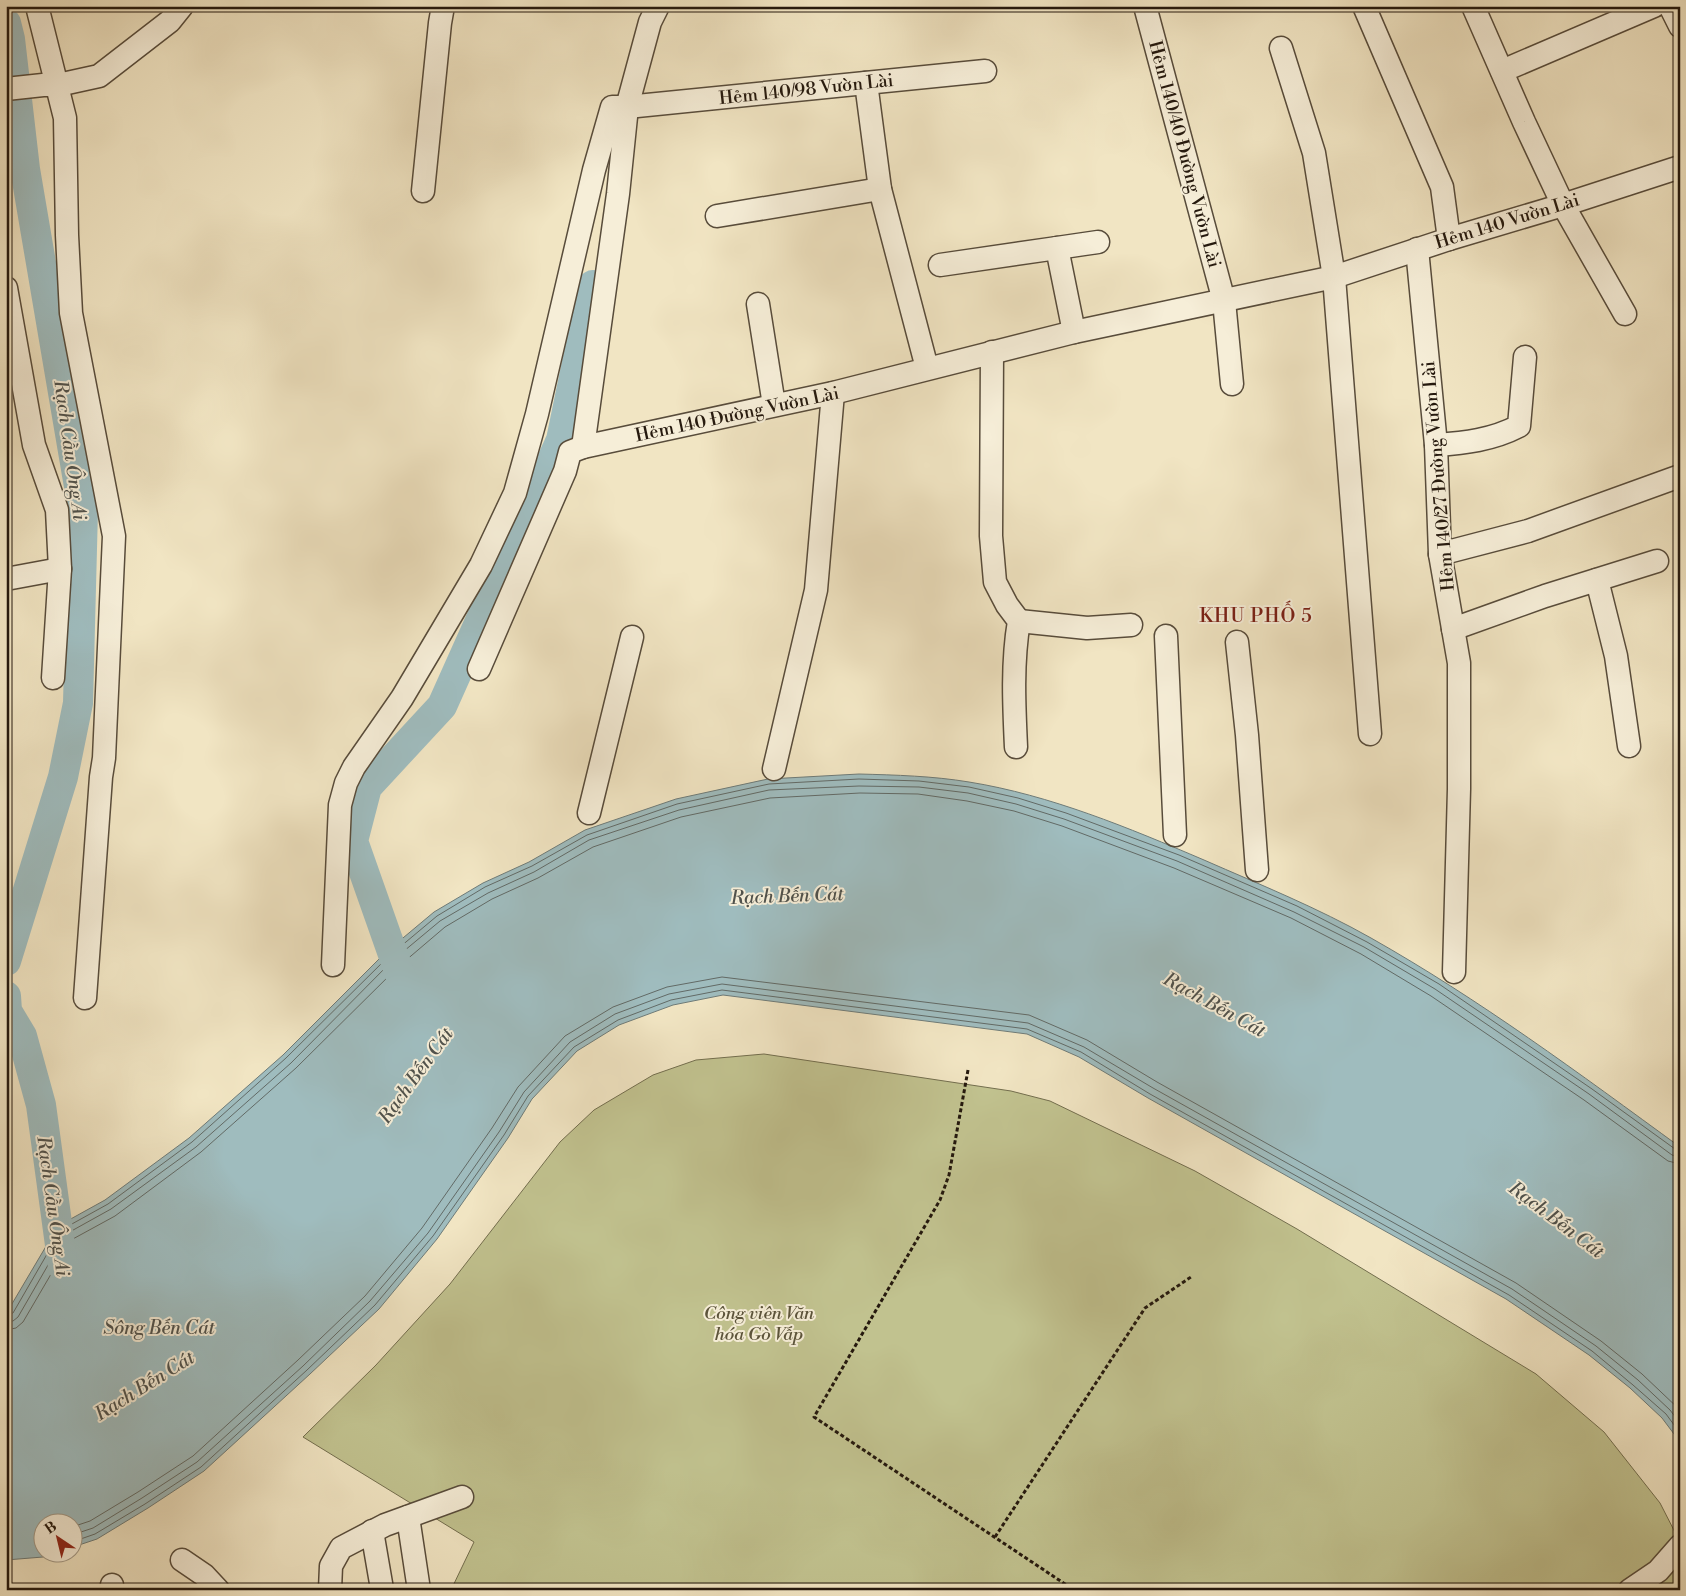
<svg xmlns="http://www.w3.org/2000/svg" width="1686" height="1596" font-family="'Libre Bodoni',serif">
  <style>
    .green { fill: #c1c28f; stroke: #736e4e }
    .water { fill: #9fbcbe; stroke: #6e7b78 }
    .lines { fill: none; stroke-linecap: round; stroke-linejoin: round }
    .shore { stroke: #626a66; stroke-width: 1 }
    .river { stroke: #9fbcbe; stroke-width: 30 }
    .minor-casing { stroke: #584c3b; stroke-width: 25 }
    .path { stroke: #25190e; stroke-width: 3; stroke-dasharray: 4 2.5; stroke-linecap: butt }
    .minor { stroke: #f6eed8; stroke-width: 22 }
    .labels { text-anchor: middle; stroke-width: 4; stroke-linejoin: round; paint-order: stroke }
    .street-label { font-size: 18px; fill: #25190e; stroke: #f6eed8 }
    .park-label { font-size: 18px; font-style: italic; fill: #5c543b; stroke: #f6eed8 }
    .water-label { font-size: 19px; font-style: italic; fill: #50524c; stroke: #f6eed8 }
    .neighbourhood-label { font-size: 19px; letter-spacing: 1px; fill: #7a1f14; stroke: #f6eed8 }
  </style>
  <rect width="100%" height="100%" fill="#f1e5c3"/>
  <filter id="stains"><feTurbulence type="fractalNoise" baseFrequency=".004" numOctaves="4"/><feColorMatrix values="0 0 0 0 .2 0 0 0 0 .09 0 0 0 0 .02 0 0 0 .5 -.17"/></filter>
  <radialGradient id="worn" r=".72"><stop offset=".6" stop-color="#630" stop-opacity="0"/><stop offset="1" stop-color="#630" stop-opacity=".3"/></radialGradient>
  <path class="green" d="M 764,1054 L 1011,1091 L 1050,1101 L 1195,1171 L 1297,1229 L 1536,1374 L 1604,1432 L 1660,1503 L 1680,1542 L 1680,1590 L 451,1590 L 474,1542 L 303,1437 L 376,1365 L 450,1284 L 560,1142 L 594,1110 L 653,1075 L 696,1060 Z"/>
  <path class="water" d="M 859,774 C 896,775 933,776 969,782 C 1050,795 1129,828 1204,860 C 1261,885 1318,908 1371,938 C 1479,999 1580,1074 1680,1147 L 1680,1442 L 1662,1418 L 1630,1388 L 1589,1355 L 1506,1299 L 1148,1098 L 1079,1057 L 1027,1034 L 723,995 L 673,1005 L 619,1025 L 577,1051 L 532,1099 L 508,1138 L 437,1239 L 379,1309 L 310,1374 L 204,1471 L 148,1508 L 97,1539 L 73,1547 L 72,1524 L 42,1524 L 42,1554 L 53,1554 L 43,1557 L 6,1560 L 6,1314 L 58,1226 L 105,1200 L 189,1138 L 283,1055 L 385,953 L 434,912 L 483,883 L 529,862 L 585,830 L 676,799 L 768,779 Z"/>
  <g class="lines">
    <g class="shore">
      <path d="M 6,1316 L 13,1313 L 61,1230 L 108,1204 L 192,1142 L 286,1058 L 388,957 L 437,916 L 485,887 L 532,866 L 587,835 L 677,804 L 769,784 L 859,779 L 919,781 L 969,787 L 1018,798 L 1066,813 L 1179,855 L 1297,906 L 1367,942 L 1439,984 L 1592,1089 L 1675,1149 L 1680,1150"/>
      <path d="M 6,1322 L 13,1321 L 18,1317 L 66,1234 L 111,1209 L 196,1147 L 291,1063 L 392,961 L 440,921 L 488,893 L 534,872 L 589,840 L 679,810 L 769,790 L 859,786 L 919,787 L 968,793 L 1016,804 L 1064,819 L 1177,861 L 1294,912 L 1364,947 L 1435,989 L 1589,1094 L 1672,1155 L 1680,1157"/>
      <path d="M 6,1330 L 16,1328 L 23,1322 L 71,1240 L 115,1216 L 201,1152 L 296,1068 L 398,967 L 445,927 L 492,899 L 538,878 L 593,847 L 681,817 L 770,798 L 860,793 L 918,794 L 967,801 L 1014,811 L 1062,826 L 1174,868 L 1291,918 L 1361,954 L 1431,996 L 1584,1100 L 1668,1161 L 1680,1164"/>
      <path d="M 72,1527 L 90,1521 L 138,1492 L 193,1456 L 298,1360 L 365,1296 L 422,1228 L 492,1128 L 518,1087 L 565,1036 L 613,1007 L 667,987 L 722,977 L 1029,1015 L 1087,1040 L 1157,1082 L 1516,1283 L 1601,1341 L 1642,1374 L 1680,1410"/>
      <path d="M 72,1535 L 93,1528 L 142,1498 L 197,1462 L 303,1366 L 370,1301 L 428,1233 L 499,1132 L 524,1092 L 570,1042 L 615,1014 L 669,994 L 722,984 L 1028,1023 L 1084,1047 L 1153,1088 L 1512,1289 L 1596,1346 L 1638,1380 L 1670,1410 L 1680,1423"/>
      <path d="M 72,1542 L 95,1534 L 145,1504 L 201,1467 L 307,1370 L 375,1305 L 433,1236 L 504,1135 L 528,1096 L 574,1047 L 618,1020 L 671,1000 L 722,990 L 1027,1029 L 1081,1052 L 1150,1094 L 1509,1295 L 1592,1351 L 1633,1385 L 1666,1414 L 1680,1433"/>
    </g>
    <g class="river">
      <path d="M 6,23 L 10,39 L 25,169 L 83,510 L 78,703 L 63,777 L 6,961"/>
      <path d="M 406,985 L 402,980 L 353,841 L 367,787 L 442,706 L 561,440 L 593,285"/>
      <path d="M 6,996 L 7,1011 L 22,1036 L 41,1105 L 63,1267"/>
    </g>
    <defs>
      <g id="minor">
        <path d="M 37,6 L 65,118 L 67,235 L 71,313 L 114,536 L 104,758 L 101,777 L 85,998"/>
        <path d="M 658,6 L 650,22 L 627,107 L 618,194 L 583,447 L 833,393 L 1074,332 L 1334,277 L 1449,239 L 1563,205 L 1680,167"/>
        <path d="M 1145,6 L 1224,301 L 1232,384"/>
        <path d="M 1364,6 L 1442,187 L 1449,239"/>
        <path d="M 1473,6 L 1524,122 L 1563,205 L 1625,314"/>
        <path d="M 1670,6 L 1680,26"/>
        <path d="M 1281,48 L 1314,153 L 1334,277 L 1370,734"/>
        <path d="M 1502,71 L 1654,6"/>
        <path d="M 866,83 L 880,189 L 927,368"/>
        <path d="M 6,89 L 43,85 L 58,85 L 99,76 L 170,21 L 182,6"/>
        <path d="M 423,191 L 440,23 L 443,6"/>
        <path d="M 717,216 L 880,189"/>
        <path d="M 1057,248 L 1098,242"/>
        <path d="M 1417,249 L 1436,445 L 1440,554 L 1459,663 L 1459,789 L 1454,972"/>
        <path d="M 940,265 L 1057,248 L 1074,332"/>
        <path d="M 6,288 L 34,445 L 57,510 L 60,569 L 53,678"/>
        <path d="M 758,304 L 774,405"/>
        <path d="M 992,352 L 991,536 L 995,582 L 1007,605 L 1019,621 C 1012,662 1014,705 1016,747"/>
        <path d="M 1436,445 C 1465,443 1492,440 1519,426 L 1525,357"/>
        <path d="M 1440,554 L 1528,531 L 1680,476"/>
        <path d="M 6,579 L 60,569"/>
        <path d="M 1597,580 L 1616,656 L 1629,746"/>
        <path d="M 1019,621 L 1087,628 L 1131,625"/>
        <path d="M 1453,629 L 1545,596 L 1657,561"/>
        <path d="M 1166,636 L 1175,835"/>
        <path d="M 1237,642 L 1247,735 L 1257,870"/>
        <path d="M 479,669 L 565,471 L 570,452 L 583,447"/>
        <path d="M 774,769 L 816,590 L 833,393"/>
        <path d="M 589,813 L 632,637"/>
        <path d="M 333,965 L 340,805 L 346,783 L 354,767 L 402,698 L 481,565 L 515,493 L 537,414 L 594,170 L 612,107 L 627,107 L 985,71"/>
        <path d="M 408,1517 L 419,1590"/>
        <path d="M 372,1531 L 382,1589"/>
        <path d="M 182,1560 L 204,1575 L 218,1590"/>
        <path d="M 111,1590 L 112,1585"/>
        <path d="M 330,1590 L 331,1566 L 341,1548 L 385,1525 L 462,1497"/>
        <path d="M 1630,1590 L 1658,1571 L 1680,1546"/>
      </g>
    </defs>
    <use href="#minor" class="minor-casing"/>
    <g class="path">
      <path d="M 968,1070 L 949,1175 L 940,1200 L 814,1417 L 1074,1590"/>
      <path d="M 995,1537 L 1145,1308 L 1191,1277"/>
    </g>
    <use href="#minor" class="minor"/>
  </g>
  <g class="labels">
    <g class="street-label">
      <text transform="translate(806 89) rotate(-6)" y="6">Hẻm 140/98 Vườn Lài</text>
      <text transform="translate(1185 154) rotate(75)" y="6">Hẻm 140/40 Đường Vườn Lài</text>
      <text transform="translate(1507 221) rotate(-17)" y="6">Hẻm 140 Vườn Lài</text>
      <text transform="translate(737 414) rotate(-12)" y="6">Hẻm 140 Đường Vườn Lài</text>
      <text transform="translate(1438 476) rotate(-95)" y="6">Hẻm 140/27 Đường Vườn Lài</text>
    </g>
    <g class="park-label">
      <text x="759" y="1319">Công viên Văn<tspan x="759" dy="21">hóa Gò Vấp</tspan></text>
    </g>
    <g class="water-label">
      <text transform="translate(71 450) rotate(82)" y="7">Rạch Cầu Ông Ai</text>
      <text transform="translate(787 895) rotate(-2)" y="7">Rạch Bến Cát</text>
      <text transform="translate(1215 1004) rotate(29)" y="7">Rạch Bến Cát</text>
      <text transform="translate(415 1075) rotate(-54)" y="7">Rạch Bến Cát</text>
      <text transform="translate(54 1206) rotate(82)" y="7">Rạch Cầu Ông Ai</text>
      <text transform="translate(1557 1219) rotate(37)" y="7">Rạch Bến Cát</text>
      <text x="159" y="1334">Sông Bến Cát</text>
      <text transform="translate(144 1385) rotate(-32)" y="7">Rạch Bến Cát</text>
    </g>
    <g class="neighbourhood-label">
      <text x="1256" y="622">KHU PHỐ 5</text>
    </g>
  </g>
  <rect width="1686" height="1596" fill="none" stroke="#f1e5c3" stroke-width="25"/>
  <rect x="8" y="8" width="1671" height="1581" fill="none" stroke="#25190e" stroke-width="2.5"/>
  <rect x="12" y="12" width="1661" height="1571" fill="none" stroke="#25190e"/>
  <g transform="translate(58 1538) rotate(325)"><circle r="24" fill="#f6eed8" stroke="#a29987"/>
  <path d="M0-4L9 19L0 12L-9 19Z" fill="#8f2418"/>
  <text y="-8" font-size="14" font-weight="bold" text-anchor="middle" fill="#25190e">B</text>
  </g>
  <rect width="100%" height="100%" filter="url(#stains)"/>
  <rect width="100%" height="100%" fill="url(#worn)"/>
</svg>
